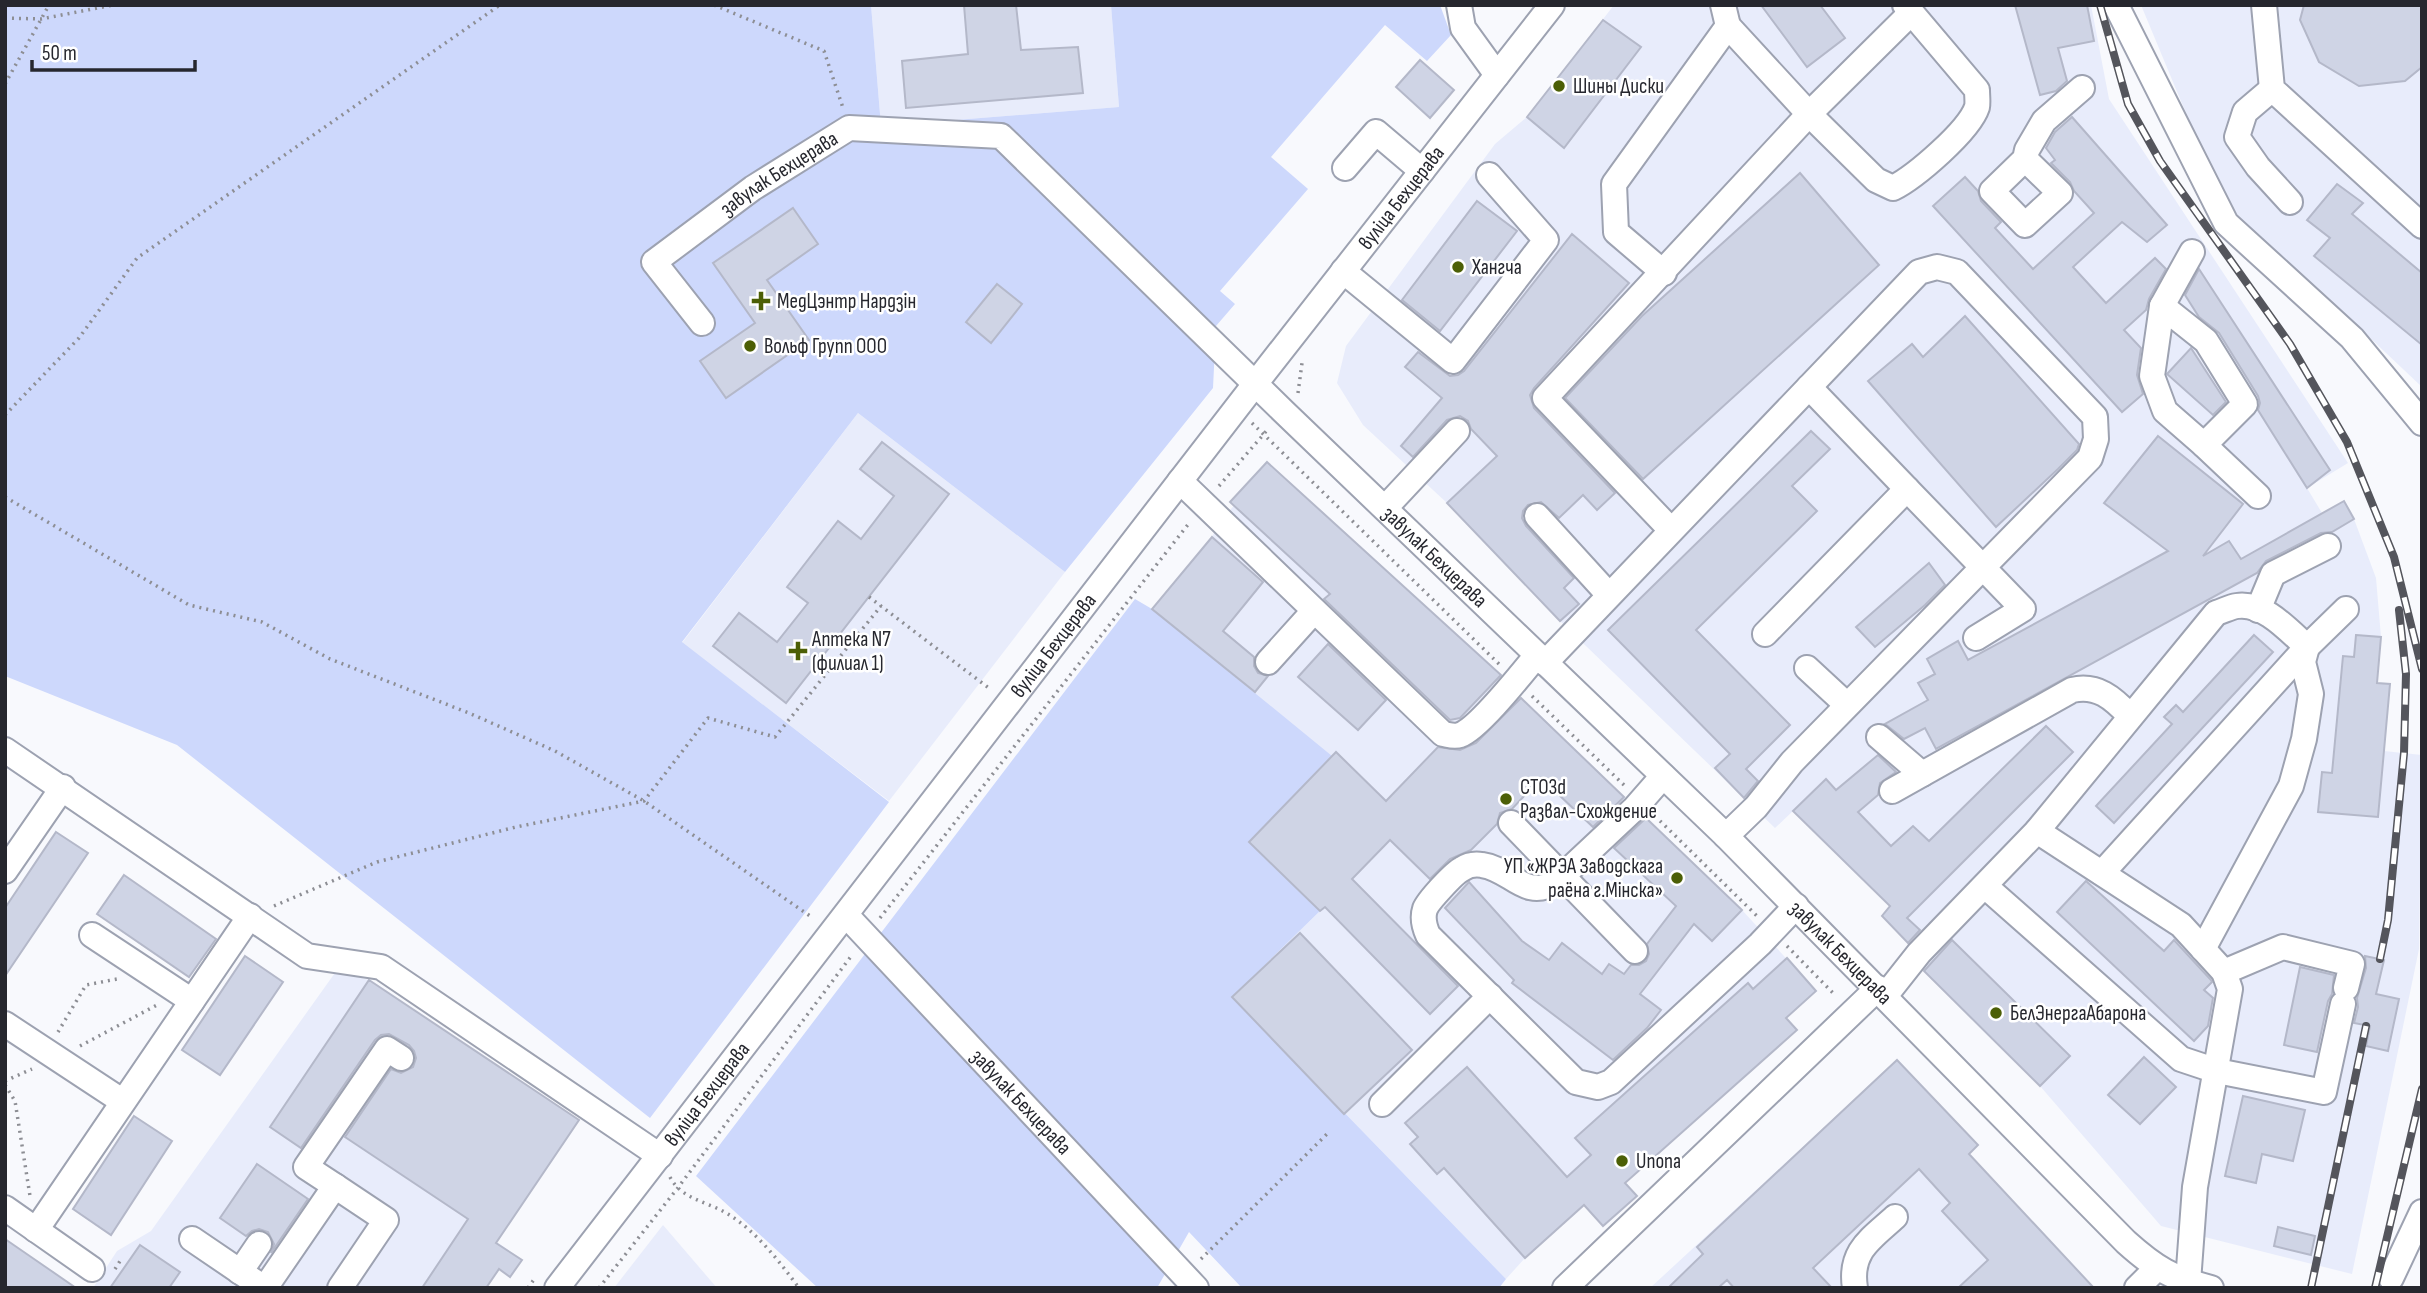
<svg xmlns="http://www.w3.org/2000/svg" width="2427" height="1293" font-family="'Sofia Sans Condensed',sans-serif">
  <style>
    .built { fill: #e8ecfb }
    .green { fill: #cdd8fc }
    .building { fill: #cfd4e5; stroke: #b4b8c9; stroke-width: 2 }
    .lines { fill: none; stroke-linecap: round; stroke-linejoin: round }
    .minor-casing { stroke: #9da2b1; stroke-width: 28 }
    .path { stroke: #8d8e94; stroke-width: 3.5; stroke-dasharray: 2 5; stroke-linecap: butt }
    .minor { stroke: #fff; stroke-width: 24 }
    .rail-casing { stroke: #54555c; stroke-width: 8 }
    .rail { stroke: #fff; stroke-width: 5; stroke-dasharray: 16; stroke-linecap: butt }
    .poi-dot { fill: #4c5f06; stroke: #fff; stroke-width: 2.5 }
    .labels { text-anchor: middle; stroke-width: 5; stroke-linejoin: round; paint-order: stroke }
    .poi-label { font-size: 21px; fill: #26272e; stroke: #fff; text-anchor: start }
    .street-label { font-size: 21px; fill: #26272e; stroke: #fff }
  </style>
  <rect width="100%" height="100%" fill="#f8f9fd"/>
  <g class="built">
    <path d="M 871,5 L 1111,5 L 1119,107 L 881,126 Z"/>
    <path d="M 1614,5 L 2091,5 L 2109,99 L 2348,463 L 2307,488 L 2322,513 L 2344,501 L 2354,519 L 2376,578 L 2381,637 L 2377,683 L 2390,684 L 2384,751 L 2422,755 L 2419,949 L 2352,1274 L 2161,1226 L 2040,1086 L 1922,969 L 1928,962 L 1882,916 L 1890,906 L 1793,811 L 1775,828 L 1560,621 L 1447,503 L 1363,425 L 1337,383 L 1346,346 L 1495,144 L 1527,117 Z"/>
    <path d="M 2141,5 L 2422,5 L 2422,387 L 2331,301 L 2244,225 L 2210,171 Z"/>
    <path d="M 858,413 L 1065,572 L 889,801 L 682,643 Z"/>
    <path d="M 1271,465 L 1506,679 L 1519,695 L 1742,910 L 1816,991 L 1786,1017 L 1797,1030 L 1625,1182 L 1637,1196 L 1603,1226 L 1584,1205 L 1525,1258 L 1506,1279 L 1232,997 L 1320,911 L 1249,842 L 1152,609 L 1212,537 L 1220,521 Z"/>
    <path d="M 337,970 L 369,980 L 579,1120 L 497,1242 L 522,1260 L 510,1277 L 499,1269 L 486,1288 L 93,1288 L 117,1251 L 151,1231 Z"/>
    <path d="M 1897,1060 L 1978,1145 L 1961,1161 L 1984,1170 L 2094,1288 L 1650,1288 Z"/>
    <path d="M 663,1225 L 717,1288 L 614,1288 Z"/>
  </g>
  <g class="green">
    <path d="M 5,5 L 871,5 L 881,126 L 1119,107 L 1111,5 L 1440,5 L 1451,35 L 1427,61 L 1385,25 L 1271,157 L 1308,189 L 1220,291 L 1235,304 L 1216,326 L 1213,388 L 1065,572 L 858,413 L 682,642 L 889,802 L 650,1118 L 177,745 L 5,676 Z"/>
    <path d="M 1135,599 L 1152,609 L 1332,756 L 1249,842 L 1320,911 L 1232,997 L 1506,1279 L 1499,1288 L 1242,1288 L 1189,1232 L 1157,1288 L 818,1288 L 696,1176 Z"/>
  </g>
  <g class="building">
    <path d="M 964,5 L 1016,5 L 1021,50 L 1078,47 L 1083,93 L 906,108 L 902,61 L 968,54 Z"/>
    <path d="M 1761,5 L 1820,5 L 1845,38 L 1807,67 Z"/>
    <path d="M 2015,5 L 2087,5 L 2094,41 L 2058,48 L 2067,81 L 2056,91 L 2040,95 Z"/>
    <path d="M 2304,5 L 2422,5 L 2422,67 L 2405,81 L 2359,86 L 2319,62 L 2300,20 Z"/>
    <path d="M 1603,20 L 1641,47 L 1564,148 L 1527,117 Z"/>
    <path d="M 1420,60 L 1454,90 L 1430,118 L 1396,87 Z"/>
    <path d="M 2072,117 L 2167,225 L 2147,242 L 2122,222 L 2073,267 L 2106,303 L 2155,258 L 2166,269 L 2149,299 L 2146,310 L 2124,330 L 2141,348 L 2137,375 L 2143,394 L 2122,412 L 1933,206 L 1965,177 L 1978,191 L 1981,201 L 2001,222 L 1995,228 L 2033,269 L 2094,213 L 2074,191 L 2070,182 L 2051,163 L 2055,160 L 2046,148 L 2055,132 Z"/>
    <path d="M 1800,173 L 1879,265 L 1643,479 L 1565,398 L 1642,316 Z"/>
    <path d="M 2337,184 L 2363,203 L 2352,214 L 2422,273 L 2422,345 L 2314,256 L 2330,238 L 2307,220 Z"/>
    <path d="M 1477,201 L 1517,231 L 1440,331 L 1402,300 Z"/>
    <path d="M 793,208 L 818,244 L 767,280 L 809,340 L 726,398 L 700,361 L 755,323 L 713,263 Z"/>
    <path d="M 1572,234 L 1629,283 L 1534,388 L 1530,395 L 1534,408 L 1615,493 L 1597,510 L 1583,495 L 1559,518 L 1541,502 L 1528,505 L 1523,511 L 1522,518 L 1526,526 L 1574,578 L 1564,588 L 1579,604 L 1560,621 L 1447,503 L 1497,456 L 1471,429 L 1468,421 L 1460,416 L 1447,420 L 1413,457 L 1401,446 L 1442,398 L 1405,367 L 1418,352 L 1450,376 L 1458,375 L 1464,371 Z"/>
    <path d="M 2199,269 L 2330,470 L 2307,488 L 2258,410 L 2260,403 L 2258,396 L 2219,333 L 2199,317 L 2185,295 Z"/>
    <path d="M 997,284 L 1022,304 L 991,343 L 966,322 Z"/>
    <path d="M 1965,316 L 2079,444 L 2077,450 L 2058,469 L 1996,527 L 1868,381 L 1912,344 L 1923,357 Z"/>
    <path d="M 2191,348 L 2226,402 L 2213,415 L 2167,374 Z"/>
    <path d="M 1811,431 L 1830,449 L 1792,486 L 1817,511 L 1696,630 L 1790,725 L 1746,769 L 1758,781 L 1744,798 L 1715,768 L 1730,754 L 1608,630 Z"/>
    <path d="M 2158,436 L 2243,504 L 2203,556 L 2229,541 L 2241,559 L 2344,501 L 2354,519 L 2332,532 L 2321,533 L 2266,561 L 2257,573 L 1936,749 L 1925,728 L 1904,739 L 1885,724 L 1928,700 L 1918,683 L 1935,674 L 1927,659 L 1958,641 L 1968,660 L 2168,551 L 2104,503 Z"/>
    <path d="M 882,442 L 949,494 L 786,703 L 713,646 L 739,613 L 777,642 L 808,603 L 787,587 L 838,521 L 861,539 L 894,496 L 860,469 Z"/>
    <path d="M 1267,462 L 1501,675 L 1460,718 L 1450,720 L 1324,599 L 1330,594 L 1230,502 Z"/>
    <path d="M 1212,537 L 1263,582 L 1223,631 L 1254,657 L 1254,666 L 1258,673 L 1268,676 L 1255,692 L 1152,609 Z"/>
    <path d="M 1929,563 L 1945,585 L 1925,605 L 1875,647 L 1856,627 Z"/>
    <path d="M 2254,635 L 2273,652 L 2114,823 L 2096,806 L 2172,724 L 2164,717 L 2176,705 L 2183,712 Z"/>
    <path d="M 2356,635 L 2381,637 L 2377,683 L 2390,684 L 2378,817 L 2318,812 L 2322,772 L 2332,773 L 2343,656 L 2354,657 Z"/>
    <path d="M 1328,644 L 1386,700 L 1358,730 L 1298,677 Z"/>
    <path d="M 1521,698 L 1624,797 L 1593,827 L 1541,778 L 1512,809 L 1500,813 L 1497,824 L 1471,850 L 1450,859 L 1430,879 L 1390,840 L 1352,879 L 1458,986 L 1430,1014 L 1325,907 L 1320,911 L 1249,842 L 1336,752 L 1386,801 L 1438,747 L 1460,750 L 1476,743 Z"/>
    <path d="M 2046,726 L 2073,752 L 1907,918 L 1920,930 L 1908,943 L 1882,916 L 1890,906 L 1793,811 L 1826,779 L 1836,790 L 1878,755 L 1896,772 L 1880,783 L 1878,795 L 1858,812 L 1891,846 L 1913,826 L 1929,841 Z"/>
    <path d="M 1646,818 L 1742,910 L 1712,941 L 1694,924 L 1640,994 L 1661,1010 L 1647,1028 L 1613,1060 L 1512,983 L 1514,980 L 1445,908 L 1469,882 L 1522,941 L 1549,960 L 1562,943 L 1602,974 L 1609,964 L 1624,974 L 1631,965 L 1639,965 L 1646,961 L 1649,954 L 1647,944 L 1676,906 L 1614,848 Z"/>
    <path d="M 56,832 L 88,853 L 5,976 L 5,908 Z"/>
    <path d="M 124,875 L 216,939 L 189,977 L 97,914 Z"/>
    <path d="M 2086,881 L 2164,951 L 2174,940 L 2211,980 L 2212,982 L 2204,990 L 2213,998 L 2208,1026 L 2194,1041 L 2057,912 Z"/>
    <path d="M 1300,933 L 1412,1050 L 1344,1114 L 1232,997 Z"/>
    <path d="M 1952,940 L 2070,1056 L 2040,1086 L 1924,971 Z"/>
    <path d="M 245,956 L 283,982 L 220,1075 L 182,1050 Z"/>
    <path d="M 2365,956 L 2384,960 L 2376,994 L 2399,999 L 2388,1051 L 2366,1046 L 2370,1026 L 2354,1023 L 2358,1007 L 2357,998 L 2366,968 Z"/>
    <path d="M 1787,958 L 1816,991 L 1786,1018 L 1797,1030 L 1625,1183 L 1637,1196 L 1603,1226 L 1584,1205 L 1525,1258 L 1444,1168 L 1437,1174 L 1410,1144 L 1418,1137 L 1405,1123 L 1467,1067 L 1567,1177 L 1591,1155 L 1575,1138 L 1748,983 L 1753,989 Z"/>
    <path d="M 2300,967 L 2334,975 L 2332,994 L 2328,1001 L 2317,1052 L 2284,1045 Z"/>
    <path d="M 369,980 L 579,1120 L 496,1243 L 522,1260 L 510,1277 L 499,1269 L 486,1288 L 422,1288 L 468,1219 L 345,1137 L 391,1069 L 401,1073 L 413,1067 L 416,1058 L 414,1051 L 409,1045 L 389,1034 L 381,1035 L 375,1040 L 301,1148 L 270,1127 Z"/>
    <path d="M 2144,1057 L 2176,1087 L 2140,1124 L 2108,1095 Z"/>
    <path d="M 1897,1060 L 1978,1145 L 1969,1154 L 2094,1288 L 1958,1288 L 1988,1260 L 1942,1211 L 1950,1203 L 1919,1169 L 1813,1268 L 1832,1288 L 1734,1288 L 1727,1280 L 1718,1288 L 1668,1288 L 1703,1254 L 1697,1247 Z"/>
    <path d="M 2243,1096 L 2305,1110 L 2293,1161 L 2262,1154 L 2256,1183 L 2225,1176 Z"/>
    <path d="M 134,1116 L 172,1141 L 111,1235 L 73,1209 Z"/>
    <path d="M 257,1164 L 308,1199 L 271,1253 L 274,1244 L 268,1232 L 259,1229 L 252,1231 L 246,1236 L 220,1218 Z"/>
    <path d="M 2278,1227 L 2315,1236 L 2311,1255 L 2274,1246 Z"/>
    <path d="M 5,1239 L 50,1270 L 76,1288 L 5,1288 Z"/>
    <path d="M 140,1245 L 180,1272 L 169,1288 L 110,1288 Z"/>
  </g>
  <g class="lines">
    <defs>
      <g id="minor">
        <path d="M 1459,5 L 1463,28 L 1497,75"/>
        <path d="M 2116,5 L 2226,223 L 2352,338 L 2422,423"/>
        <path d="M 2264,5 L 2272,89 L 2422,226"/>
        <path d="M 1728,26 L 1809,114 L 1876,180 L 1893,188 C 1915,177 1969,131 1977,107 C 1978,102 1977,96 1977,90 L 1905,5"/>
        <path d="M 2272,89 L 2245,112 L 2237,137 L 2258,167 L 2290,202"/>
        <path d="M 2025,159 L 2060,193 L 2025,225 L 1992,191 L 2025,159 L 2027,150 L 2044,121 L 2082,88"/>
        <path d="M 1345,168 L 1376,132 L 1422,171"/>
        <path d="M 1343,271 L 1453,361 L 1546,240 L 1489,175"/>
        <path d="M 1664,273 L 1616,232 L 1614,184 L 1728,26 L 1723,5"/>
        <path d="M 2162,306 L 2206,341 L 2245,404 L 2204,445 L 2165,411 L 2152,376 Z"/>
        <path d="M 2162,306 L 2192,252"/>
        <path id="s1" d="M 702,323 L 654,262 L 753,188 L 849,128 L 1001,136 L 1284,412 L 1726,836 L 2126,1242 C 2156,1269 2172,1278 2211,1288"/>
        <path d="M 1809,387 L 1907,489"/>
        <path d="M 2204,445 L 2258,496"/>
        <path d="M 1180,481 L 1443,734 C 1449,735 1454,737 1460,735 C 1479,728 1522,673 1537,655"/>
        <path d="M 1385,508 L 1457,431"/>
        <path d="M 1537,516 L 1609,595"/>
        <path d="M 1671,530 L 1545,398 L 1809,114 L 1911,13"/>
        <path d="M 2258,610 L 2273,574 L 2328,546"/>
        <path d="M 1765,634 L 1907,489 L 2023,609 L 1976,638"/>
        <path d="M 1268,662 L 1314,611"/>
        <path d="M 1545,663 L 1919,272 L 1937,267 L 1957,272 L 2095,417 L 2096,439 L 2090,458 L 1792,762 L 1756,807 L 1726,836"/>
        <path d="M 1807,668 L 1847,705"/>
        <path d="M 1879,737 L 1922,774"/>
        <path d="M 5,750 L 307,956 L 381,967 L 660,1156"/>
        <path d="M 1663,776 L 1635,808 L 1556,882 C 1524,901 1512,869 1482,865 C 1476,864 1468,865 1462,869 C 1454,873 1428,901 1425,909 C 1422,918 1424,926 1428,935 L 1576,1082 L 1598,1087 L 1611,1082 L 1760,944 L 1796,906"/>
        <path d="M 1892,791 L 2072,690 C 2097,684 2113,698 2130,716"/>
        <path d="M 1511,823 L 1635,951"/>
        <path d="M 2037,831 L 2216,613 C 2223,611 2230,607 2237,606 C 2264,602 2289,631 2307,647 L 2303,662 L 2311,694 L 2304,739 L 2291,786 L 2203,949"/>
        <path d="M 5,871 L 63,787"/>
        <path d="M 2102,873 L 2307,647 L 2346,609"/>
        <path d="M 1985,886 L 2181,1059 L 2217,1071 L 2324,1092 L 2343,1004"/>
        <path id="s2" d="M 846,915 L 1196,1288"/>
        <path d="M 92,935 L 192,1001"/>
        <path d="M 2224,972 L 2283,947 L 2352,964 L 2346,988"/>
        <path d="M 1885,996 L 1919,953 L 2037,831 L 2181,925 L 2224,972 L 2230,989 L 2195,1187 L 2188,1282"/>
        <path d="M 5,1024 L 122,1101"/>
        <path d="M 1382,1104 L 1490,996"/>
        <path d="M 335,1186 L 386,1220 L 340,1288"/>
        <path d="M 5,1208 L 92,1269"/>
        <path d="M 36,1230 L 250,916"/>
        <path d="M 192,1239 L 264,1288"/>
        <path d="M 240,1272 L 259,1244"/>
        <path d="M 2391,1278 L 2422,1212"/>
        <path d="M 265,1288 L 335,1186 L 306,1167 L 387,1049 L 401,1058"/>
        <path id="s3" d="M 557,1288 L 1255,384 L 1552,5"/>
        <path d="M 1565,1288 L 1878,988"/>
        <path d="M 1855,1288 C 1849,1251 1871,1239 1895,1217"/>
        <path d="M 2137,1288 L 2157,1268"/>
      </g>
    </defs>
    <use href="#minor" class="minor-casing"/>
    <g class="path">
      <path d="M 714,5 L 824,51 L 843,108"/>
      <path d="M 5,18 L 41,19 L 113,5"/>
      <path d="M 5,84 L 49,5"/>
      <path d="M 1298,393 L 1302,363"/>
      <path d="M 5,415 L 79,338 L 137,258 L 500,5"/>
      <path d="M 1252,423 L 1499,664"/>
      <path d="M 1219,486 L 1269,428"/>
      <path d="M 5,497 L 189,605 L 262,622 L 330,659 L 469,713 L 555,751 L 644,801 L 813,918"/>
      <path d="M 869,597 L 990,689"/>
      <path d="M 1532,696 L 1625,786"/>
      <path d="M 1655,816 L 1757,916"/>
      <path d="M 274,906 L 377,862 L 516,827 L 644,801 L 708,718 L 775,737 L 881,606"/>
      <path d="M 880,918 L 1190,522"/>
      <path d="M 1787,946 L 1836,996"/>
      <path d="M 58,1032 L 86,985 L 117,979"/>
      <path d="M 80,1046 L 157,1005"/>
      <path d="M 5,1081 L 32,1069"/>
      <path d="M 5,1085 L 15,1101 L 30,1196"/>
      <path d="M 670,1177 C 682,1200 707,1201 728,1214 C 757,1232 779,1261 799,1288"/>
      <path d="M 1201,1259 L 1330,1131"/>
      <path d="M 115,1269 L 120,1261"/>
      <path d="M 528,1288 L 535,1278"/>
      <path d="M 599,1288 L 677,1189 L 852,955"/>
    </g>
    <use href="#minor" class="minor"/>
    <defs>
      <g id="rail">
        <path d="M 2100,5 L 2128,104 L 2160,161 L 2290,344 L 2347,442 L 2394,557 L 2422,669"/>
        <path d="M 2380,959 L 2388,920 L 2404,753 L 2406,674 L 2399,610"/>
        <path d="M 2311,1288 L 2366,1026"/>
        <path d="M 2375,1288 L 2422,1089"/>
      </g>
    </defs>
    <use href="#rail" class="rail-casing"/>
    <use href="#rail" class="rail"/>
  </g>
  <g class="poi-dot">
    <circle cx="1559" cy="86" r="7"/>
    <circle cx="1458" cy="267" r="7"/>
    <path d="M757.5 290.5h7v7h7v7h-7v7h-7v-7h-7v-7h7z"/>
    <circle cx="750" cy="346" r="7"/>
    <path d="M794.5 640.5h7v7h7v7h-7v7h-7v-7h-7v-7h7z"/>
    <circle cx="1506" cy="799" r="7"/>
    <circle cx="1677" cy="878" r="7"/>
    <circle cx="1996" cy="1013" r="7"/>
    <circle cx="1622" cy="1161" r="7"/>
  </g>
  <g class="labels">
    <g class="poi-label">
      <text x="1573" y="93">Шины Диски</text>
      <text x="1472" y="274">Хангча</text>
      <text x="777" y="308">МедЦэнтр Нардзін</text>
      <text x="764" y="353">Вольф Групп ООО</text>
      <text x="812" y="646">Аптека N7<tspan x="812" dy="24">(филиал 1)</tspan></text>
      <text x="1520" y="794">СТО3d<tspan x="1520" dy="24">Развал-Схождение</tspan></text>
      <text x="1663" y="873" text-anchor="end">УП «ЖРЭА Заводскага<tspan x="1663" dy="24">раёна г.Мінска»</tspan></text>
      <text x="2010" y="1020">БелЭнергаАбарона</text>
      <text x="1636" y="1168">Unona</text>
    </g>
    <g class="street-label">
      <text dy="7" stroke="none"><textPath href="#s1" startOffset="231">завулак Бехцерава</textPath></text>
      <text dy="7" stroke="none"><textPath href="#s3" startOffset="1379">вуліца Бехцерава</textPath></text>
      <text dy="7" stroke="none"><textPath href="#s1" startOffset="1071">завулак Бехцерава</textPath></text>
      <text dy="7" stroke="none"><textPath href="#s3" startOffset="812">вуліца Бехцерава</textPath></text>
      <text dy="7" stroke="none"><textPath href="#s1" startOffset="1638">завулак Бехцерава</textPath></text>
      <text dy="7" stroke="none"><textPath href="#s3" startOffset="245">вуліца Бехцерава</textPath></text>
      <text dy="7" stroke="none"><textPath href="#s2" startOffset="256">завулак Бехцерава</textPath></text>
    </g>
  </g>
  <rect width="2427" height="1293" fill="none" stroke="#26272e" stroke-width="14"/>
  <path d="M32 60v10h163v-10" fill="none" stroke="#26272e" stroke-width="3.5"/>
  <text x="42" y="60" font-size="21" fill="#26272e" stroke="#ffffff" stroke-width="5" paint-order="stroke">50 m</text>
</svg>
